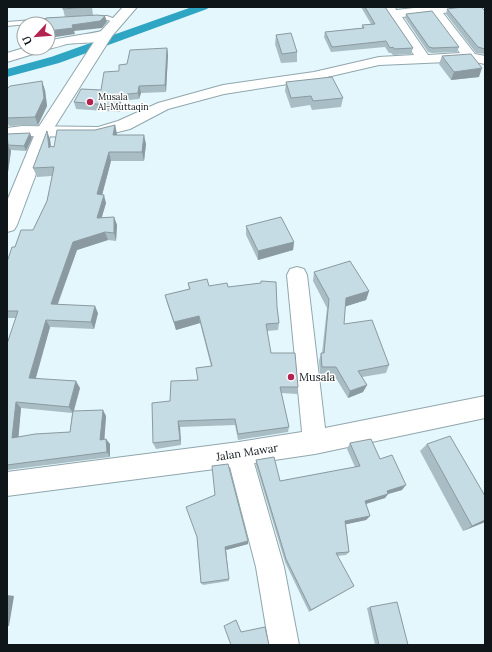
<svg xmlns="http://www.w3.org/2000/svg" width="492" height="652" font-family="Lora,serif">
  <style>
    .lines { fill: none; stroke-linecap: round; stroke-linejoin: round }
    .canal { fill: #2ea5c3; fill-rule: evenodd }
    .lane-casing { stroke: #90a6ad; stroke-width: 2 }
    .street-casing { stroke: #90a6ad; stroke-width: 2 }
    .secondary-casing { stroke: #90a6ad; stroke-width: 2 }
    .lane { fill: #fff; fill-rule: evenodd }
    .street { fill: #fff; fill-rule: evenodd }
    .secondary { fill: #fff; fill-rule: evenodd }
    .wall { fill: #a9bdc4; fill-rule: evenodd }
    .shaded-wall { fill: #8a9aa0 }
    .building { fill: #c5dce4; stroke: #8a9aa0 }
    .poi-dot { fill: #b4234f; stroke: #fff; stroke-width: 1.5 }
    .labels { text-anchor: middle; stroke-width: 3; stroke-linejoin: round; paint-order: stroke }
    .far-poi-label { font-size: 9px; fill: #0e1619; stroke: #fff; text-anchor: start }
    .poi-label { font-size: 11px; fill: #0e1619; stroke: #fff; text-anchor: start }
    .street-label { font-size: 11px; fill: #0e1619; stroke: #fff }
  </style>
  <rect width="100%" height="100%" fill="#e4f7fd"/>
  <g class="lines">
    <path class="canal" d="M 192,7 L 209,7 L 207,9 L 59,63 L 7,77 L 7,69 L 51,57 Z"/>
    <defs>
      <g id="lane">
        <path d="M 92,16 L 107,16 L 121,21 L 118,23 L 107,20 L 90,19 L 90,17 Z"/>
        <path d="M 58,18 L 61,20 L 60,21 L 7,26 L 7,22 Z"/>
      </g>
      <g id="street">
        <path d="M 382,7 L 395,7 L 396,10 L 423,7 L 468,7 L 467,10 L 443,13 L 475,54 L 485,56 L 485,64 L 470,61 L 379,65 L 314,80 L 224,94 L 168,109 L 130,129 L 98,137 L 22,136 L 7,138 L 7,128 L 22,126 L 98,127 L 118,121 L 158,103 L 223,85 L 314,72 L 379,57 L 414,55 ZM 431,14 L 460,53 L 428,55 L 402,17 Z"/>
        <path d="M 106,30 L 111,31 L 113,34 C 105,45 79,42 67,44 C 60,46 54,48 48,49 L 45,48 L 43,51 L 7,62 L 7,53 L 24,48 L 48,48 L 48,41 C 67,36 87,35 106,30 Z"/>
        <path d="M 297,267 L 304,269 L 307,275 L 325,428 L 485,396 L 485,418 L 315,454 L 254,463 L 284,567 L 299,645 L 269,645 L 256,567 L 230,467 L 7,496 L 7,472 L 239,442 L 302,432 L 287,275 L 290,269 Z"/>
      </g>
      <path id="secondary" d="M 123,7 L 137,7 L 112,36 L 52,131 L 17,225 L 14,230 L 7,232 L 7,201 L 36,131 L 101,31 Z"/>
    </defs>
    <use href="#lane" class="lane-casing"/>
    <use href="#street" class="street-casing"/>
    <use href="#secondary" class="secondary-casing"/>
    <use href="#lane" class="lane"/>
    <use href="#street" class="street"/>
    <use href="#secondary" class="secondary"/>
  </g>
  <g class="wall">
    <path d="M 92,7 L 93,15 L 65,17 L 63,9 Z"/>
    <path d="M 361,7 L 385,7 L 413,48 L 411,54 L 393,55 L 391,53 L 389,53 L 385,47 L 331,52 L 324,37 L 325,32 L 362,28 L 362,25 L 371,24 Z"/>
    <path d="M 447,9 L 485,11 L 485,54 L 476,53 L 446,14 Z"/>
    <path d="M 406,14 L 459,47 L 457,52 L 432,53 L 428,52 L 405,18 Z"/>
    <path d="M 276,35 L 297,52 L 297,62 L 281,63 L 275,44 Z"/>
    <path d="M 167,48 L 168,55 L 166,92 L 141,93 L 139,99 L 121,101 L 120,112 L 76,109 L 74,102 L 101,90 L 119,71 L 127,64 Z"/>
    <path d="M 442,56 L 479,77 L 451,80 L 439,64 Z"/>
    <path d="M 286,82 L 343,98 L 341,107 L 312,110 L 310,105 L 291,108 L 285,91 Z"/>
    <path d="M 7,89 L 45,90 L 47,106 L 38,125 L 9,126 L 7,122 Z"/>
    <path d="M 115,125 L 117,135 L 146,144 L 144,161 L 111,161 L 102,195 L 106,203 L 102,217 L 114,217 L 117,225 L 116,241 L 108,240 L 77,250 L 58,304 L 98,313 L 94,329 L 50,327 L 36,378 L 80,388 L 74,411 L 106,416 L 104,439 L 106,439 L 110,444 L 110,457 L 7,470 L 7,344 L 16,318 L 7,318 L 7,262 L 15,247 L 33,230 L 47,201 L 52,176 L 37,177 L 33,168 L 50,139 L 51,146 L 54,147 L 95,130 ZM 21,408 L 72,413 L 70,432 L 18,437 Z"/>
    <path d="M 32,138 L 26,151 L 11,150 L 11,151 L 8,172 L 7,143 Z"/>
    <path d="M 246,226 L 294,242 L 293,250 L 258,260 L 246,235 Z"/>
    <path d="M 314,272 L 369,291 L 366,300 L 345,306 L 344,324 L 389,365 L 386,373 L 362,377 L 367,385 L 363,392 L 348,398 L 334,375 L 320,375 L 319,361 L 321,353 L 322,353 L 327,308 L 313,281 Z"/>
    <path d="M 188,283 L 209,286 L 228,287 L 277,307 L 279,323 L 278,330 L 267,331 L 271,353 L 298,387 L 297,394 L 281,393 L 289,427 L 288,432 L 238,440 L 235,425 L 180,427 L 181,445 L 156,449 L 153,443 L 170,401 L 198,380 L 211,366 L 200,323 L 176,330 L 167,303 L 165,295 L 189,289 Z"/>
    <path d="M 350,443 L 380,459 L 402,490 L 388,494 L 385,498 L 366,504 L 370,516 L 366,520 L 346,524 L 349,552 L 346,555 L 337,556 L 354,586 L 309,612 L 285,562 L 256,465 L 256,460 L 280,481 L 355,467 L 347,449 Z"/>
    <path d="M 427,444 L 485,496 L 485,522 L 463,531 L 420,451 Z"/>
    <path d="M 197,537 L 248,544 L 226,550 L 229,581 L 203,585 L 201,583 Z"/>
    <path d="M 370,607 L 408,645 L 375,645 L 367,608 Z"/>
  </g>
  <g class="shaded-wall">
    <path d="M 397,7 L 409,7 L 397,8 Z"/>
    <path d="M 105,16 L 107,22 L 102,28 L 74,31 L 75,34 L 49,38 L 48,34 L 48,31 Z"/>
    <path d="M 167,48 L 168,55 L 166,92 L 165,85 Z"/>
    <path d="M 482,68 L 479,77 L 451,80 L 454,72 Z"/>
    <path d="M 42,81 L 45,90 L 47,106 L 38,125 L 35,117 Z"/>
    <path d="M 139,86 L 141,93 L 139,99 L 138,93 Z"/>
    <path d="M 119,95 L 121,101 L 120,112 L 119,106 Z"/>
    <path d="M 115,125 L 117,134 L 116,144 L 113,135 Z"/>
    <path d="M 47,131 L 50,139 L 52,157 L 49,148 Z"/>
    <path d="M 30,133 L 32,138 L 26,151 L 24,146 Z"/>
    <path d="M 144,135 L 146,144 L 144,161 L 142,152 Z"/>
    <path d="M 7,143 L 11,151 L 8,172 L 7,176 Z"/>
    <path d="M 109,152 L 111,161 L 100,203 L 97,194 Z"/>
    <path d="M 104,195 L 106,203 L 99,226 L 97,218 Z"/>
    <path d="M 114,217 L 117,225 L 116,241 L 114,233 Z"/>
    <path d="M 105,232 L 108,240 L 77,250 L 55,311 L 51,304 L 73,242 Z"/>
    <path d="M 294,242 L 293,250 L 258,260 L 258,251 Z"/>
    <path d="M 369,291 L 366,300 L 344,307 L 346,298 Z"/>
    <path d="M 95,306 L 98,313 L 94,329 L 91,322 Z"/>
    <path d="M 199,316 L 200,323 L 176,330 L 174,322 Z"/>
    <path d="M 46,320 L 50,327 L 34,384 L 29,378 Z"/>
    <path d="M 76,381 L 80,388 L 73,413 L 69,407 Z"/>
    <path d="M 367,385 L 363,392 L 348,398 L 350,391 Z"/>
    <path d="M 16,402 L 21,408 L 18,443 L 12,438 Z"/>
    <path d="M 103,410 L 106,416 L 104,445 L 100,440 Z"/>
    <path d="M 178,421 L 180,427 L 181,445 L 180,440 Z"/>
    <path d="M 106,439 L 110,444 L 110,457 L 107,452 Z"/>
    <path d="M 406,485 L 402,490 L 388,494 L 385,498 L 362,505 L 365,501 L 387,491 Z"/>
    <path d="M 370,516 L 366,520 L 343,525 L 345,521 Z"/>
    <path d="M 485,520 L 485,522 L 463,531 L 472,526 Z"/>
    <path d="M 248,541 L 248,544 L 226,550 L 229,581 L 225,547 Z"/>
    <path d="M 7,595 L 14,596 L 9,626 L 7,626 Z"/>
  </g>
  <g class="building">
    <path d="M 63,7 L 87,7 L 63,9 Z"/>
    <path d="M 365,7 L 385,7 L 413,48 L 394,49 L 393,47 L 390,48 L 386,41 L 332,47 L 325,32 L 364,28 L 362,25 L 375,24 Z"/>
    <path d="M 463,7 L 481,7 L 485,11 L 485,49 L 478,47 L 447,9 Z"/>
    <path d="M 432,11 L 459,47 L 433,48 L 429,47 L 406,14 Z"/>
    <path d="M 97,15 L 105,16 L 100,21 L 72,25 L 73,28 L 48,31 L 48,24 L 46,24 L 46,18 Z"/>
    <path d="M 291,33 L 297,52 L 282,54 L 276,35 Z"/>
    <path d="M 167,48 L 165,85 L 139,86 L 138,93 L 119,95 L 119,106 L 74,102 L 81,89 L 101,90 L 104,72 L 119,71 L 119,65 L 127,64 L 130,50 Z"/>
    <path d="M 471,54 L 482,68 L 454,72 L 442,56 Z"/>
    <path d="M 332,77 L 343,98 L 313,101 L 311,96 L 291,98 L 286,82 Z"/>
    <path d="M 42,81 L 44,98 L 35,117 L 7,118 L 7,89 L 10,86 Z"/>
    <path d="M 115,125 L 113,135 L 144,135 L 142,152 L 109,152 L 97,194 L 104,195 L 97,218 L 114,217 L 114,233 L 105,232 L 73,242 L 51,304 L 95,306 L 91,322 L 46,320 L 29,378 L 76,381 L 69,407 L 16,402 L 12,438 L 35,434 L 70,432 L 73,411 L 103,410 L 100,440 L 106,439 L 107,452 L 7,465 L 7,344 L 18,311 L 7,311 L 7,262 L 12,247 L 15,247 L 21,230 L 33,230 L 47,201 L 54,167 L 33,168 L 47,131 L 49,148 L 50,146 L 54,147 L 57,130 L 95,130 Z"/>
    <path d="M 30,133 L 24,146 L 8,145 L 8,144 L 7,134 Z"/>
    <path d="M 281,217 L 294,242 L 258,251 L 246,226 Z"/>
    <path d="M 350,261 L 369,291 L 346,298 L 344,324 L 372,320 L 389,365 L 358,371 L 367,385 L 350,391 L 336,367 L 322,367 L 321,353 L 324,353 L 329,299 L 314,272 Z"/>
    <path d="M 207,279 L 209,286 L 227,283 L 228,287 L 261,283 L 261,281 L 276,282 L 277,307 L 279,323 L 266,324 L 271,353 L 295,353 L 298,387 L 280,387 L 289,427 L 238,434 L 235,419 L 178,421 L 180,440 L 153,443 L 152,403 L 170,401 L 171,381 L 198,380 L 196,368 L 212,366 L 199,316 L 174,322 L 165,295 L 190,289 L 188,283 Z"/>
    <path d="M 450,436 L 485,496 L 485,520 L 472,526 L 427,444 Z"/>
    <path d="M 371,439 L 380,459 L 392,455 L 406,485 L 387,491 L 388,494 L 365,501 L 370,516 L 345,521 L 349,552 L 336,553 L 354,586 L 311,610 L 286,559 L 256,460 L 274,457 L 280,481 L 360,466 L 350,443 Z"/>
    <path d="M 228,464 L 248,541 L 225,547 L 229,579 L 201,583 L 197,537 L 186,507 L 215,495 L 212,466 Z"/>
    <path d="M 397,602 L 408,645 L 379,645 L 370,607 Z"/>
    <path d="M 236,620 L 241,632 L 265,627 L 269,645 L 231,645 L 224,626 Z"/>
  </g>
  <g class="poi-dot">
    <circle cx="90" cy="102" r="4"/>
    <circle cx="291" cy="377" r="4"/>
  </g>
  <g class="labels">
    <g class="far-poi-label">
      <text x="98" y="100">Musala<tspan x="98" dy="10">Al-Muttaqin</tspan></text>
    </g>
    <g class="poi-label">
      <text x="299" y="381">Musala</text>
    </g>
    <g class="street-label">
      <text transform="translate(247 452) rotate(-9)" y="4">Jalan Mawar</text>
    </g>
  </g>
  <rect width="492" height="652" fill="none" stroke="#0e1619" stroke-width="16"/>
  <g transform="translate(36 36) rotate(244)"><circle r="19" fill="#ffffff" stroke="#9fa2a3"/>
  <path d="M0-3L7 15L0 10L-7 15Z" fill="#b4234f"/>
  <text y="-6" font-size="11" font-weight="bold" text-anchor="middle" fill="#0e1619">U</text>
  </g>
</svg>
